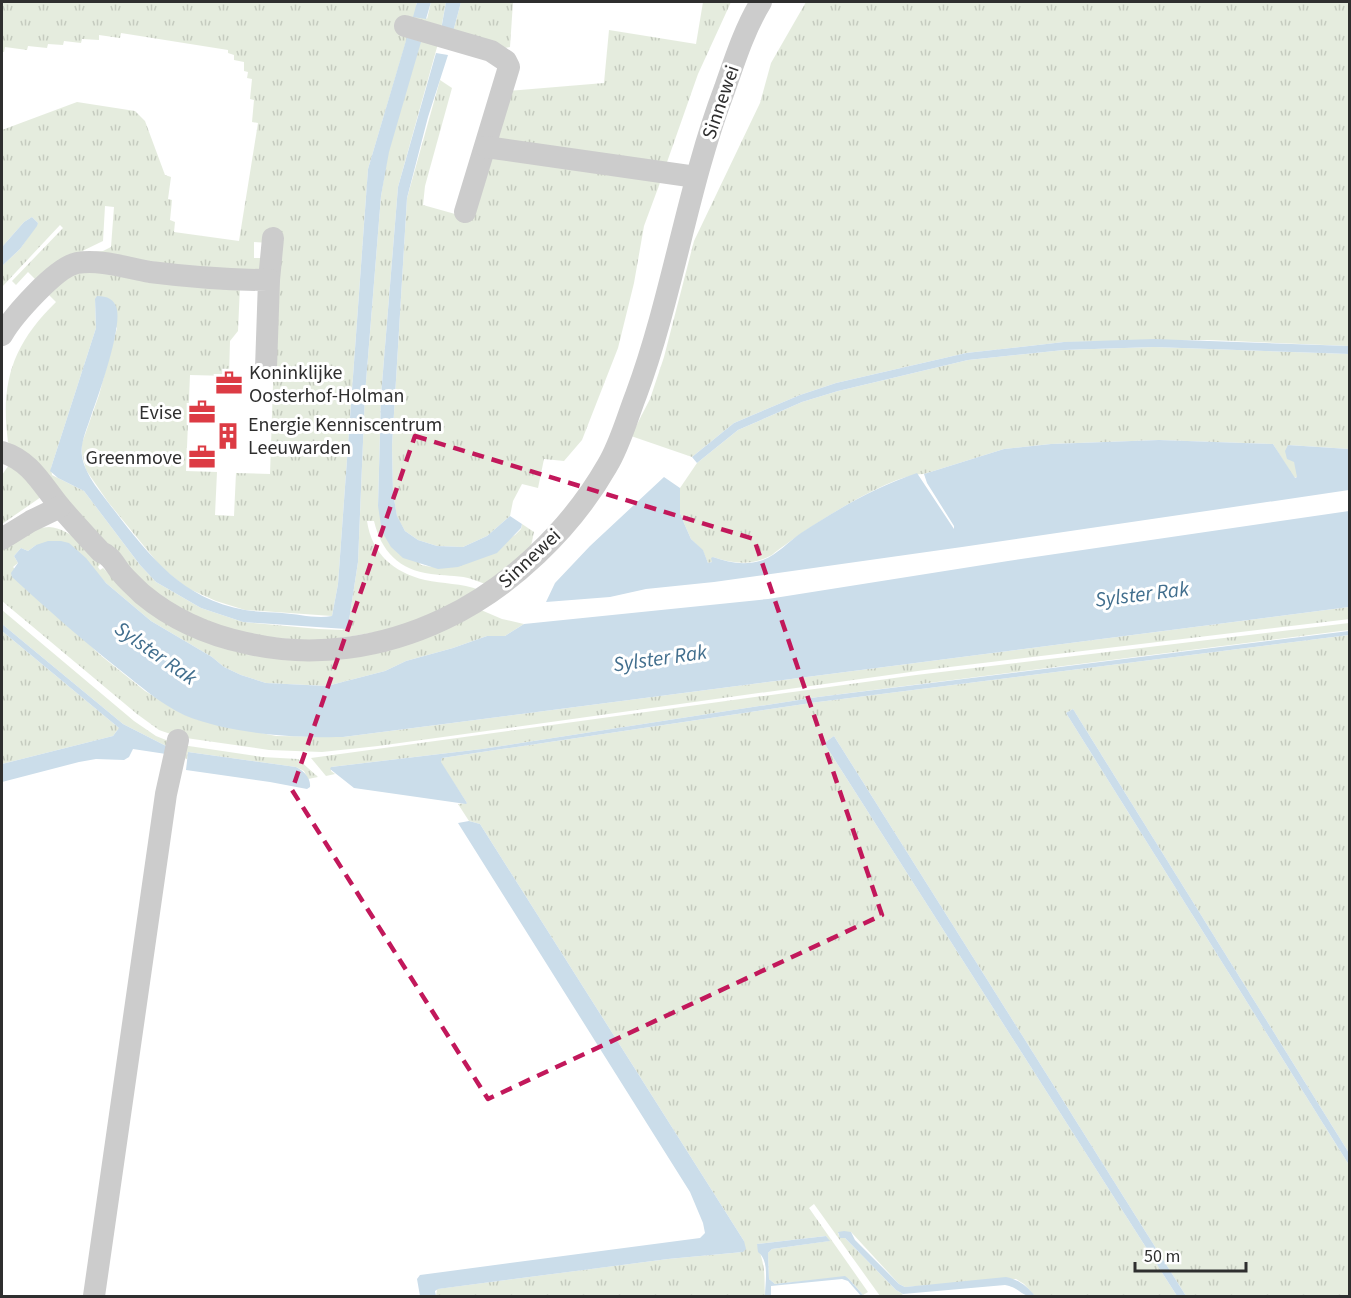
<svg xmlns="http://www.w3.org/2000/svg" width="1351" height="1298" font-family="'Source Sans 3',sans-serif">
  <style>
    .grass { fill: url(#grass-tufts); fill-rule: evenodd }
    .water { fill: #cbddea }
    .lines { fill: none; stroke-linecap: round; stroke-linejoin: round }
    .minor { stroke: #ccc; stroke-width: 22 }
    .marked { fill: none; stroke: #c2185b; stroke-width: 4.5; stroke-dasharray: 12 8; stroke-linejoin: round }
    .labels { text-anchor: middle; stroke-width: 6; stroke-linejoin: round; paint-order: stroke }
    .street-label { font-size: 20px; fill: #2f2f2f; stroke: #fff }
    .poi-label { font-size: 20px; fill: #2f2f2f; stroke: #fff; text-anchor: start }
    .water-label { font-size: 21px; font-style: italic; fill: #416e8d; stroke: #fff }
  </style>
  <defs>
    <pattern id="grass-tufts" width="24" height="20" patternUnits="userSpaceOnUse" patternTransform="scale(1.5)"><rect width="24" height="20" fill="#e5ecde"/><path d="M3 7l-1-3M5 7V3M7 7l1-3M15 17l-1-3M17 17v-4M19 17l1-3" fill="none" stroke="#c5cbbf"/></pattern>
  </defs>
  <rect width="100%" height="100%" fill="#fff"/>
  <g class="grass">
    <path d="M 2,2 L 417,2 L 416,5 L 427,19 L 431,2 L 446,2 L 441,29 L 453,32 L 461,2 L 513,2 L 510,47 L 500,49 L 439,40 L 398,187 L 381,396 L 378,506 L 421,565 C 461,574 481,554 515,535 L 521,529 L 522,524 L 534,532 L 531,546 L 490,586 C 483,583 475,580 468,578 C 456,575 443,576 431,574 C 399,570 381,551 374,521 L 367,521 C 372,554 393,572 425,580 C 443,584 461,583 480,590 L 404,627 L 319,642 L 248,635 L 197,619 L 147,588 L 8,442 C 0,382 13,344 56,302 L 47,293 L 76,269 L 240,286 L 238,331 L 230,341 L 229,376 L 190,375 L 186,471 L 217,472 L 215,515 L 234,516 L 236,473 L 270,474 L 276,296 L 269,243 L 254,242 L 254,258 L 266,258 L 265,269 L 238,275 L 92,252 L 103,251 L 111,247 L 114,207 L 105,206 L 103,241 L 72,256 L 37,281 L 28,272 L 16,285 L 12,281 L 63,228 L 60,225 L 2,287 L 2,266 L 20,249 L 38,223 L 32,217 L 24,222 L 2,247 L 2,130 L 77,102 L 135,111 L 145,121 L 165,175 L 171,177 L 168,199 L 172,200 L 170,220 L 175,222 L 174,232 L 239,241 L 258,123 L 252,122 L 254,100 L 250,99 L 252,79 L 247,78 L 248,72 L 244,71 L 244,62 L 234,60 L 234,55 L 228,53 L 228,50 L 121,33 L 120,38 L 99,35 L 99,40 L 82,39 L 81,43 L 64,41 L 63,45 L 48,44 L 47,48 L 28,46 L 27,50 L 5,47 L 4,52 L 2,52 ZM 407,38 L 381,196 L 365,394 L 358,562 L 348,627 L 342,630 L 319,629 L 243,622 L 201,608 L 156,582 L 140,565 L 84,491 L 52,475 L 51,468 L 96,328 L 95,299 L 117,328 L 99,395 L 82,443 L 82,455 L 86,470 L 108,502 L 161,567 L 187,588 L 216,601 L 245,610 L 332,616 L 338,584 L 368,169 Z"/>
    <path d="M 703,2 L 731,2 L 698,74 L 666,165 L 495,139 L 508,91 L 604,83 L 609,30 L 696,44 Z"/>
    <path d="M 806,2 L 1349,2 L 1349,346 L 1207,340 L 1064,342 L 966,353 L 836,383 L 800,395 L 734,423 L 692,457 L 631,436 L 650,399 L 664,357 L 694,241 L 760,103 L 771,63 Z"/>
    <path d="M 440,80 L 452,88 L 425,186 L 423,205 L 473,219 L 490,158 L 661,180 L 644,226 L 634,283 L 618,348 L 582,440 L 564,461 L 544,459 L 538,488 L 522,484 L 513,501 L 510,516 L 487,536 L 463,547 L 437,546 L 418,540 L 405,531 L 397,517 L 393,493 L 392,446 L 407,198 Z"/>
    <path d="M 1154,347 L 1349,354 L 1349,449 L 1288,445 L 1297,469 L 1297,477 L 1294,478 L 1273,444 L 1159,440 L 1051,444 L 1004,449 L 924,474 C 890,473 800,532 772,555 C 752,566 734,564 713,557 L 712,562 L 708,563 L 703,551 L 691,539 L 684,523 L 680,513 L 680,488 L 697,463 L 738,430 L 802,402 L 838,391 L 968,360 L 1064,350 Z"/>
    <path d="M 11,462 L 41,497 L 2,524 L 2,475 Z"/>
    <path d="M 49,527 C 72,529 85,548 100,564 L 98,567 L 100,570 L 103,568 L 137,600 L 277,657 L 481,610 L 502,619 L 524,624 L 505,636 L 487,636 L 453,648 L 406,661 L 385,671 L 327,686 L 266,683 L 241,675 L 224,667 L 212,657 L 151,621 L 106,583 L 96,572 L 36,545 L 28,551 L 21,548 L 14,556 L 18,563 L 13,567 L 99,654 L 145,691 L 183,714 L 199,720 L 276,736 L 343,737 L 1349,607 L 1350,619 L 925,670 L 378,746 L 322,752 L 269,750 L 179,737 L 159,730 L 137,714 L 2,601 L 2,550 L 39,528 Z"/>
    <path d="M 2,610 L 134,721 L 156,736 L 171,742 L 168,747 L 123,724 L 2,624 Z"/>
    <path d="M 1349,623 L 1349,630 L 818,697 L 482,749 L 331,767 L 331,771 L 335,774 L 326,776 L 311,758 L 916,675 Z"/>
    <path d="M 2,631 L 119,728 L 113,736 L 2,764 Z"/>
    <path d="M 1349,635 L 1349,1153 L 1073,709 L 1066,713 L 1349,1165 L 1349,1296 L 1186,1296 L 834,736 L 824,743 L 1177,1296 L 1035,1296 L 1024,1284 L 1016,1279 L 905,1287 L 899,1284 L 851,1232 L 838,1233 L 840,1238 L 845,1238 L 896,1290 L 903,1294 L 900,1296 L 880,1296 L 814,1204 L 809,1208 L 868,1292 L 863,1295 L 849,1279 L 845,1277 L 775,1284 L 769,1279 L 768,1253 L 772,1249 L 829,1241 L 826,1236 L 757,1244 C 766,1268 764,1273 765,1296 L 436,1296 L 437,1289 L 668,1259 L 743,1252 L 744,1241 L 480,824 L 469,821 L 458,804 L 467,803 L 440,762 L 442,758 L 818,702 Z"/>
    <path d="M 182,745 L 262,757 L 298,759 L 318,777 L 308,779 L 304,771 L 296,767 L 188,752 L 187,759 L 178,756 Z"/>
  </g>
  <g class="water">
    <path d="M 417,2 L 431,2 L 426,19 L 413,17 Z"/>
    <path d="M 446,2 L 461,2 L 453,32 L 441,30 Z"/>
    <path d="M 407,37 L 421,42 L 389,152 L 381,196 L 365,394 L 358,562 L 348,627 L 346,629 L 243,622 L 201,608 L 156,582 L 140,565 L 84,491 L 58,478 L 50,471 L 96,328 L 95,299 L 97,296 C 107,296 115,299 117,310 C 121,331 99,394 91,416 C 87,429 80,443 82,456 C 85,476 103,495 114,510 C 151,558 183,599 245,610 C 257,612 270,612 282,613 C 298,614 316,619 332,616 L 338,584 L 368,169 Z"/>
    <path d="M 436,53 L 448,55 L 428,117 L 407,198 L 392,446 L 393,493 L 397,516 L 405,531 L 418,540 L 437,546 L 463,547 L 487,536 L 510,516 L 522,524 L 521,528 L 497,553 L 458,567 L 438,569 L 403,558 L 391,547 L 382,532 L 378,506 L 381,396 L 398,187 Z"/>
    <path d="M 32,217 L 38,223 L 37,226 L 20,249 L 2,266 L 2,247 L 24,222 Z"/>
    <path d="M 1154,339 L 1349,346 L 1349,354 L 1154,347 L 1064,350 L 968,360 L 838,391 L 802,402 L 738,430 L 697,463 L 692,457 L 734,423 L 800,395 L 836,383 L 966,353 L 1064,342 Z"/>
    <path d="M 1159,440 L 1273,444 L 1295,478 L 1297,477 L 1294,462 L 1287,459 L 1285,451 L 1288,445 L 1349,449 L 1349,490 L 962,547 L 714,582 L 646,589 L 610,597 L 546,602 L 555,583 L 590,546 L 664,477 L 680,488 L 680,513 L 684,523 L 691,539 L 703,550 L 708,563 L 712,562 L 711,558 L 713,557 C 730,563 745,566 763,560 C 777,555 789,541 801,533 C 838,509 875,487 917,473 L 954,529 L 954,526 L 927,483 L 924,474 L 1004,449 L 1051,444 Z"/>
    <path d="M 1349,511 L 1349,607 L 343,737 C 294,738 230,734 184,715 C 161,704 140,686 120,670 C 83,641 47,609 12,577 L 11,573 L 18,563 L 14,556 L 21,548 L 28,551 L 36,545 L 48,541 L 61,541 L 69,543 L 86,558 L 106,583 L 151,621 L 212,657 L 224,667 L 241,675 L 266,683 L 327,686 L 385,671 L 406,661 L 453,648 L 487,636 L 505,636 L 524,624 L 768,599 L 1008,561 Z"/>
    <path d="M 2,624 L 123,724 L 168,747 L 166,754 L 133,749 L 129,757 L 124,760 L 96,759 L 79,762 L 2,782 L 2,764 L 113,736 L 119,728 L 2,631 Z"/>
    <path d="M 1349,631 L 1349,635 L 818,702 L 442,758 L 441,762 L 467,803 L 466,804 L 354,788 L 330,769 L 331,767 L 482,749 L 818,697 Z"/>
    <path d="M 1073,709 L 1349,1153 L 1349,1165 L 1066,713 Z"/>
    <path d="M 834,736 L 1186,1296 L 1177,1296 L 824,743 Z"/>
    <path d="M 188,752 L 296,767 C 304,771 311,778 310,787 L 307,789 L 270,782 L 186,770 Z"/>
    <path d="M 469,821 L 480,824 L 744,1241 L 746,1249 L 743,1252 L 668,1259 L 438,1289 L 435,1291 L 436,1296 L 420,1296 L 417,1279 L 420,1275 L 700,1238 L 705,1233 L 703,1223 L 690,1192 L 458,823 Z"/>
    <path d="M 844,1231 L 851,1232 L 855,1240 L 899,1284 L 905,1287 L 1006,1277 C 1019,1280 1027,1286 1035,1296 C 1020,1297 1021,1288 1005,1285 L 903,1294 L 896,1290 L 845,1238 L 840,1238 L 838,1232 Z"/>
    <path d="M 826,1236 L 830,1241 L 772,1249 L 768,1253 L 769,1279 L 775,1284 L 845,1276 L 849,1279 L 863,1295 L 861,1296 L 848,1281 L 842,1279 L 771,1286 L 771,1296 L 765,1296 C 765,1283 770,1261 758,1252 L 757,1244 Z"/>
  </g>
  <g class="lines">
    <g class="minor">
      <path d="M 405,26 L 491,51 L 506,61 L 509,67 L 465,212"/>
      <path d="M 486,147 L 696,177"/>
      <path d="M 269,280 L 273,238"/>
      <path d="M 2,335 C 13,316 56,267 77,263 C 100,259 127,268 150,272 C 190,277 229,280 269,280 L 266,368"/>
      <path d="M 2,452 C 32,461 43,487 62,509 C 75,524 88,538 101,552 C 113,557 114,565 123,575 C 128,581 136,588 142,594 C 172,619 208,635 246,643 C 313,659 383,648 444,619 C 510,588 571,529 607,466 C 620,445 627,418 636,395 C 673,295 687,188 725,88 C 735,59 745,28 761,2"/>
      <path d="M 2,539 L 31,521 L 60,507"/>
      <path d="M 94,1296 L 166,794 L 178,740"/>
    </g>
  </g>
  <path class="marked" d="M 415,436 L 754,539 L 882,915 L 488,1099 L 292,790 Z"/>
  <defs>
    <symbol id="office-bare" viewBox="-9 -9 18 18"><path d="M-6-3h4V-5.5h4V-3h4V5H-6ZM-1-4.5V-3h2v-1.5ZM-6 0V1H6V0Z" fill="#dc3b44" stroke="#fff" stroke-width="2.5" paint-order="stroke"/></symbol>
    <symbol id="building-bare" viewBox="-9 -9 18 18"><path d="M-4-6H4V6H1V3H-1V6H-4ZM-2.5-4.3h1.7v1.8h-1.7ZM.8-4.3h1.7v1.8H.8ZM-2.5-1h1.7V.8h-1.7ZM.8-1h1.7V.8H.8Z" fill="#dc3b44" stroke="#fff" stroke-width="2.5" paint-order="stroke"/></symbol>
  </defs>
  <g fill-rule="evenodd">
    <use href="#office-bare" x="210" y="364" width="38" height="38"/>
    <use href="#office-bare" x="183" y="393" width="38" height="38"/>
    <use href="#building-bare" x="209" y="417" width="38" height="38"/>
    <use href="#office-bare" x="183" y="438" width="38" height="38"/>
  </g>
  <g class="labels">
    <g class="street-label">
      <text transform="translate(720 102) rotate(-71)" y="7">Sinnewei</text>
      <text transform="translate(529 558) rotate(-43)" y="7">Sinnewei</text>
    </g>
    <g class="poi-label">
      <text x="249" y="379">Koninklijke<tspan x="249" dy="23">Oosterhof-Holman</tspan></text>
      <text x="182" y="419" text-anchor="end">Evise</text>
      <text x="248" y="431">Energie Kenniscentrum<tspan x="248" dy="23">Leeuwarden</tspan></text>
      <text x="182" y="464" text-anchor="end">Greenmove</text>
    </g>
    <g class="water-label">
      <text transform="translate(1142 594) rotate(-7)" y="7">Sylster Rak</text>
      <text transform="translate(156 653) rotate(35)" y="7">Sylster Rak</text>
      <text transform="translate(660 658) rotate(-8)" y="7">Sylster Rak</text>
    </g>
  </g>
  <rect width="1351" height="1298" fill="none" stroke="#2f2f2f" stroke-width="6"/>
  <path d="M1135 1262v9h111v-9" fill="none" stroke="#2f2f2f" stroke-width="3"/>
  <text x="1144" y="1262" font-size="18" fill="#2f2f2f" stroke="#ffffff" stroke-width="4.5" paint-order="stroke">50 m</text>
</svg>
